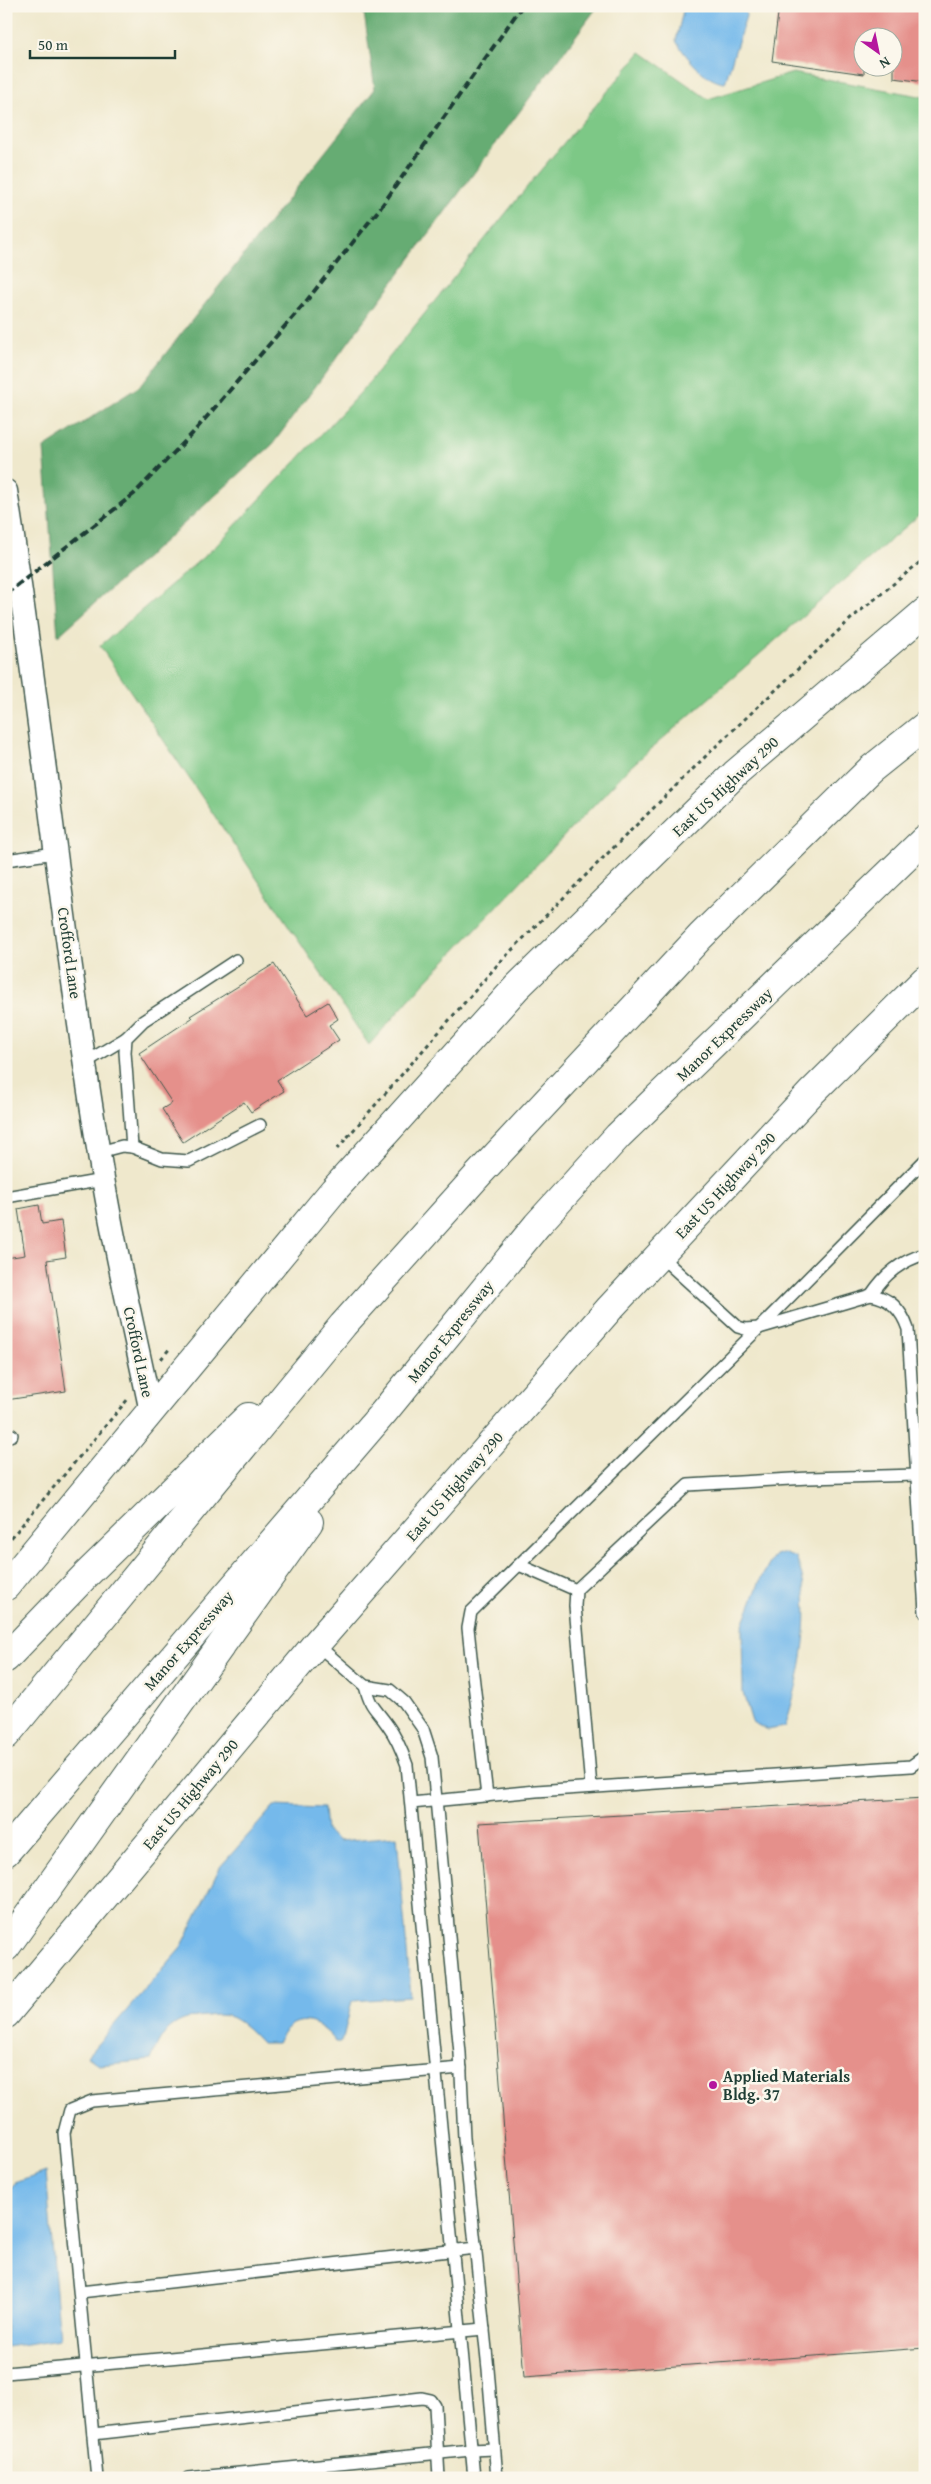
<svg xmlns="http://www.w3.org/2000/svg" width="931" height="2484" font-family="'Gentium Book Plus',serif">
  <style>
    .green { fill: #7dc886; stroke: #4e825d }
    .forest { fill: #66ac73; stroke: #427454 }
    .water { fill: #75b9eb; stroke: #4a7b90 }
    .building { fill: #e5908b }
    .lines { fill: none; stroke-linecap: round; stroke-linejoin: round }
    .lane-casing { stroke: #3e574b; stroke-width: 14 }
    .street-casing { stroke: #3e574b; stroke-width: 25 }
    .secondary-casing { stroke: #3e574b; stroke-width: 30 }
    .highway-casing { stroke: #3e574b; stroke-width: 30 }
    .path { stroke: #3e574b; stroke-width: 3; stroke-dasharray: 4 4; stroke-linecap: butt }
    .lane { stroke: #fff; stroke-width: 11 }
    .street { stroke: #fff; stroke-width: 22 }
    .secondary { stroke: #fff; stroke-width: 28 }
    .highway { stroke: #fff; stroke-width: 28 }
    .rail { stroke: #1f3d34; stroke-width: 4; stroke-dasharray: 8 4; stroke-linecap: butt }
    .poi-dot { fill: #b5179e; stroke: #fbf7ec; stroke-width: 2 }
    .labels { text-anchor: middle; stroke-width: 5; stroke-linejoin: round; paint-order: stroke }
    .street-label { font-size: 16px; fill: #1f3d34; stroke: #fbf7ec }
    .poi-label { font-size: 16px; font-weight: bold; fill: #1f3d34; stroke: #fbf7ec; text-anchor: start }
  </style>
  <rect width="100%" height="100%" fill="#fbf7ec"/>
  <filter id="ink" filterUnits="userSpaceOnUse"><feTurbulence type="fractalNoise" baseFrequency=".02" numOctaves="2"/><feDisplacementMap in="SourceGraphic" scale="10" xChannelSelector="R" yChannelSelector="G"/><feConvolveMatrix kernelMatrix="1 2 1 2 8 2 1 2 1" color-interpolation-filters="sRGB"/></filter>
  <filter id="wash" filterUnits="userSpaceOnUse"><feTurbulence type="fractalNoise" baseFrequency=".0096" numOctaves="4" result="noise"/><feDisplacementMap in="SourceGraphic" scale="20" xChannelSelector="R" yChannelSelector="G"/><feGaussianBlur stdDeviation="1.12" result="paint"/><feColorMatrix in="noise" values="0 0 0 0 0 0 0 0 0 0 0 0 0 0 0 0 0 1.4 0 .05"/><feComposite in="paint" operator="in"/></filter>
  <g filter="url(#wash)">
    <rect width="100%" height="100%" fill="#efe8cc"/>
    <path class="green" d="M 641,52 L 708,99 L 793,73 L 925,97 L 925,510 L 629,768 L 423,984 L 369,1045 L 100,646 L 216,546 L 362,391 L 540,171 Z"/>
    <path class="forest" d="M 363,6 L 598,6 L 272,445 L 58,636 L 44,448 L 140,386 L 375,89 Z"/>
    <g class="water">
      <path d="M 684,6 L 745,6 L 746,16 L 725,83 C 706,82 686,57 676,41 Z"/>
      <path d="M 783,1553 L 796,1558 C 817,1606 800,1679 785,1727 L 767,1730 L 752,1722 L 743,1693 L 742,1627 L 761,1578 L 775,1555 Z"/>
      <path d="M 274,1806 L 324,1808 L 326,1831 L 339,1841 L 397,1836 L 411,1997 L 352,2001 L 342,2042 L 336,2042 C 318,2018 292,2011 277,2043 L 262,2043 C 253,2033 244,2024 233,2018 C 225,2014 215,2015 206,2016 C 174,2018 162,2030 151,2060 L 99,2065 L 87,2056 L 181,1948 L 220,1867 Z"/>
      <path d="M 46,2172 L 60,2339 L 6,2347 L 6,2193 L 15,2183 Z"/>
    </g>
    <g id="blocks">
      <g class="building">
        <path d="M 779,6 L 925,6 L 925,82 L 894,78 L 894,38 L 864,38 L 864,74 L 772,61 Z"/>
        <path d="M 274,964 L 307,1015 L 328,1002 L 338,1019 L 329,1025 L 339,1040 L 277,1080 L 284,1091 L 251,1112 L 244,1102 L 183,1142 L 162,1109 L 172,1103 L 139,1053 L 192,1018 L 190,1016 Z"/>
        <path d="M 39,1205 L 42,1224 L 61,1221 L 66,1257 L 47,1260 L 66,1391 L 6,1400 L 6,1258 L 25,1255 L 18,1209 Z"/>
        <path d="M 925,1798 L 925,2348 L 524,2377 L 479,1823 Z"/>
      </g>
    </g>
  </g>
  <g filter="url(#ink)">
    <use href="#blocks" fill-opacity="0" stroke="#3e574b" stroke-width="1"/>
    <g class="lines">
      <defs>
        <g id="lane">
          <path d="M 6,860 L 55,853"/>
          <path d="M 86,1062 L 126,1038"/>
          <path d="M 132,1147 L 125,1052 L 126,1038 L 143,1021 L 236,960"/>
          <path d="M 99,1152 L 122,1146 L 132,1147 L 162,1159 L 189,1161 L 260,1125"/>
          <path d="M 6,1197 L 103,1180"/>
          <path d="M 659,1255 L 738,1327 L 745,1329 L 759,1328 L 871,1295 C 891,1298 902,1311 908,1329 L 925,1612"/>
          <path d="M 871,1295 C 885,1274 901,1261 925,1254"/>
          <path d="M 6,1437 L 12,1435"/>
          <path d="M 519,1565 L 576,1590"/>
          <path d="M 316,1644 L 365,1686 L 390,1690 L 404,1702 L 423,1729 L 432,1757 L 460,2053 L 464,2138 L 488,2369 L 497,2478"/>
          <path d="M 365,1686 C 371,1709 375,1707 388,1726 C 397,1738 402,1751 407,1765 L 474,2478"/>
          <path d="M 591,1787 L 575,1606 L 576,1590 L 688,1485 L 809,1478 L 917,1475"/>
          <path d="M 487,1796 L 472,1666 L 468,1628 L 471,1612 L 759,1328 L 925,1160"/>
          <path d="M 411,1803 L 536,1791 L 911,1766 L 925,1756"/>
          <path d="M 80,2292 L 476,2248"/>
          <path d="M 6,2373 L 484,2329"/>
          <path d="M 93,2434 L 422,2398 L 431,2400 L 435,2406 L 439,2478"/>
          <path d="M 97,2478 L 64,2133 L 70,2110 L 92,2101 L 461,2068"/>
          <path d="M 188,2478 L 471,2450 L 494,2449"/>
        </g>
        <path id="street" d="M 6,491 C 42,719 64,950 103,1178 C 116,1257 135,1334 151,1412"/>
        <g id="secondary">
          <path d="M 6,1586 L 334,1190 L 517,987 L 735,774 L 925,612"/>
          <path d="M 6,2014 L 316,1644 L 610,1308 L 810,1094 L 925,980"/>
        </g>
        <g id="highway">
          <path d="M 6,1658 L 85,1576 L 248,1417"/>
          <path d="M 6,1735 L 343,1325 L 478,1175 L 701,936 L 870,770 L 925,726"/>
          <path d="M 6,1852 L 384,1412 L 537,1225 L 618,1136 L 925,839"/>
          <path d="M 6,1947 L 309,1522"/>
        </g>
      </defs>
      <use href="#lane" class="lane-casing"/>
      <use href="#street" class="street-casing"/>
      <use href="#secondary" class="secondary-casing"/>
      <use href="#highway" class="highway-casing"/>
      <g class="path">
        <path d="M 337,1149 L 499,963 L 596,865 L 711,751 L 853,617 L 925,558"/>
        <path d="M 161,1359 L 171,1347"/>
        <path d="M 6,1544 L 128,1399"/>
      </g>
      <use href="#lane" class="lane"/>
      <use href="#street" class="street"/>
      <use href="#secondary" class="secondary"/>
      <use href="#highway" class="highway"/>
      <path class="rail" d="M 6,594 L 134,494 L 192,434 L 304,304 L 381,207 L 522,6"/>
    </g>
  </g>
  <circle class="poi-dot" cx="713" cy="2085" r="5"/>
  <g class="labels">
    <g class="street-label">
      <text transform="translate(725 786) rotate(-43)" y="6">East US Highway 290</text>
      <text transform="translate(70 953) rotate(82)" y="6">Crofford Lane</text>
      <text transform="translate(724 1034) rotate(-44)" y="6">Manor Expressway</text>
      <text transform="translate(725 1185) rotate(-47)" y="6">East US Highway 290</text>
      <text transform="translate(450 1331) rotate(-51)" y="6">Manor Expressway</text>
      <text transform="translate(139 1352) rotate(78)" y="6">Crofford Lane</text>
      <text transform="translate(454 1486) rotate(-49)" y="6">East US Highway 290</text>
      <text transform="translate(188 1640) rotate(-49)" y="6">Manor Expressway</text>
      <text transform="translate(190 1794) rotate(-50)" y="6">East US Highway 290</text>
    </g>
    <g class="poi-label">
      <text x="723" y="2082">Applied Materials<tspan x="723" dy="18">Bldg. 37</tspan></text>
    </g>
  </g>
  <rect width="931" height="2484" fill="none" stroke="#fbf7ec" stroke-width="25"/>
  <g transform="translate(878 52) rotate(147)"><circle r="24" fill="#fbf7ec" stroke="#a3ada2"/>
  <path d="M0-4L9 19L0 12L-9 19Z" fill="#b5179e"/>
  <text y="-8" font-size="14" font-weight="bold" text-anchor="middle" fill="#1f3d34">N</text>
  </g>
  <path d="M30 50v8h145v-8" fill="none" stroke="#1f3d34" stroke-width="2.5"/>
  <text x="38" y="50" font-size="15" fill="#1f3d34" stroke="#fbf7ec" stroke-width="4" paint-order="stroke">50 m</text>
</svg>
